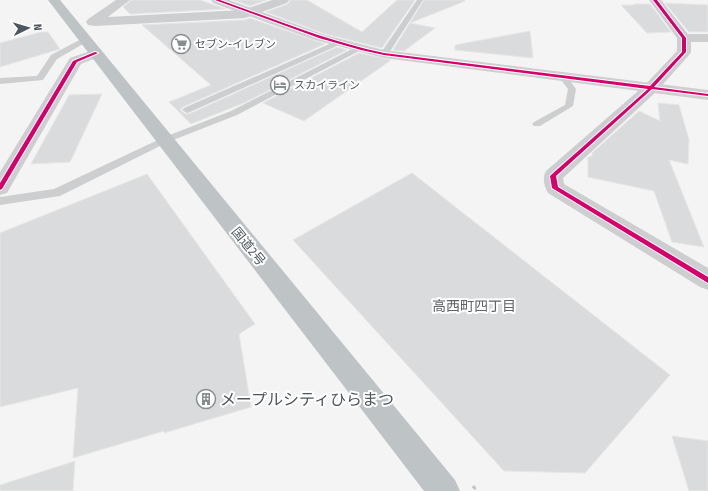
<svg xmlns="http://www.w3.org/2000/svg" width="708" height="491" font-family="'Fira Sans Condensed','Noto Sans JP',sans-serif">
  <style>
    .building { fill: #dadbdc; stroke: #e6e6e6 }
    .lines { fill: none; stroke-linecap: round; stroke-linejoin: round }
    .path { stroke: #bdc5c2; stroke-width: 3; stroke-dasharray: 4 2.5; stroke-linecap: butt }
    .lane { fill: #cccecf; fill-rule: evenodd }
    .street { fill: #cccecf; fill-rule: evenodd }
    .secondary { fill: #cdcfd0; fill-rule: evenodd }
    .highway { fill: #bec3c6; fill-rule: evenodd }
    .cycleway-casing { stroke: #fff; stroke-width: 2 }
    .cycleway { fill: #d6006c; fill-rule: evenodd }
    .labels { text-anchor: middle; stroke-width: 4; stroke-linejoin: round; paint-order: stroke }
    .far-poi-label { font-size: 11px; fill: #4d575e; stroke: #fff; text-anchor: start }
    .street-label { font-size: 13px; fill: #4d575e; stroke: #fff }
    .neighbourhood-label { font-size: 14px; fill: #606467; stroke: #fff }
    .near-poi-label { font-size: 16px; fill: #4d575e; stroke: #fff; text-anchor: start }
  </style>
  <rect width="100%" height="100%" fill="#f4f4f4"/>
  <g class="building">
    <path d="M 131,0 L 200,0 L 226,9 L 130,14 L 123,7 Z"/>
    <path d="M 233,0 L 267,0 L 250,6 Z"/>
    <path d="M 290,0 L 307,0 L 362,32 L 397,0 L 415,0 L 382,48 L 325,34 L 266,12 L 288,4 Z"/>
    <path d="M 424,0 L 464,0 L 465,1 L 410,23 L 435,28 L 404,51 L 393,50 Z"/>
    <path d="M 665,3 L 708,5 L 708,32 L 689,32 Z"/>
    <path d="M 634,4 L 650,4 L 671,32 L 647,33 L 621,5 L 635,5 Z"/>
    <path d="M 250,18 L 325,44 L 183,107 L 181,109 L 181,111 L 186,114 L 191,113 L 337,47 L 347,50 L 246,102 L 191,124 L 169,102 L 211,85 L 142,25 L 245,20 Z"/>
    <path d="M 530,31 L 533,58 L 455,50 L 455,45 Z"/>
    <path d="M 41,32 L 48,32 L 60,49 L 0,67 L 0,43 Z"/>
    <path d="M 359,53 L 391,60 L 304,121 L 263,103 Z"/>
    <path d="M 102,94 L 70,162 L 31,164 L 69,95 Z"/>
    <path d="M 658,103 L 679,105 L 689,140 L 688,164 L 669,160 L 704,247 L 672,242 L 654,191 L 588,177 L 588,157 L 592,156 L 592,153 L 639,111 L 660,121 Z"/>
    <path d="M 412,173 L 670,375 L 585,473 L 504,471 L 293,240 Z"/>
    <path d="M 147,174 L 255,324 L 239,334 L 251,407 L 164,433 L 164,431 L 73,458 L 78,388 L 0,407 L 0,233 Z"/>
    <path d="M 672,436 L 708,441 L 708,491 L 689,491 Z"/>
    <path d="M 75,461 L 73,491 L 0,491 L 0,485 Z"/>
  </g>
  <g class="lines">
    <path class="path" d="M 473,486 L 477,491"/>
    <g class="lane">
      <path d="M 417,0 L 423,0 L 387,56 L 381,56 L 380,54 Z"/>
      <path d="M 83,38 L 86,38 L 90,40 L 57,59 L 43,80 L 0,84 L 0,78 L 37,76 L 51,55 Z"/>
      <path d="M 334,42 L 337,42 L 341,44 L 190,112 L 187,113 L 182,110 L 184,108 Z"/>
      <path d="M 354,48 L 360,48 L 361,50 L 237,115 L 168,142 L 60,196 L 0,205 L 0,197 L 54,189 L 162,138 L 231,111 Z"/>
      <path d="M 559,74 L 565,74 L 576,89 L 573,106 L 540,126 L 534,126 L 532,124 L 534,122 L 565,105 L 568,89 L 558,76 Z"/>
    </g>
    <g class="street">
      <path d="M 116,0 L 130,0 L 108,17 L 243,10 L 272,0 L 289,0 L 287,3 L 245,18 L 95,26 L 88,25 L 86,22 L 88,19 Z"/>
      <path d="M 649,0 L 661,0 L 688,34 L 708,34 L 708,42 L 691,42 L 691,52 L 689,55 L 657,91 L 563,178 L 564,184 L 708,268 L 708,290 L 700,287 L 548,193 C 544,186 542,178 546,171 L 645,85 L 677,51 L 677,38 Z"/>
      <path d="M 96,49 L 101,50 L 103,53 L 101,56 L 81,64 L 7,193 L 0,195 L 0,172 L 68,61 L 70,58 Z"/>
    </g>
    <path class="secondary" d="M 211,0 L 229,0 L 325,35 L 384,50 L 708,90 L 708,100 L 384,58 L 315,40 L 213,3 Z"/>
    <path class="highway" d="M 48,0 L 60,0 L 455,480 L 460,491 L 424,491 Z"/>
    <defs>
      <g id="cycleway">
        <path d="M 215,0 L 220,0 C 274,19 327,41 384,53 L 650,86 L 682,52 L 682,38 L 653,0 L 657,0 L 686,38 L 686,52 L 654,87 L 708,94 L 708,96 L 652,89 L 556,176 L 558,187 L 708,277 L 708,283 L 552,188 L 550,176 L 551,175 L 648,89 L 384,55 L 361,50 L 319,38 Z"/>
        <path d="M 95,52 L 98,53 L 77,62 L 2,189 L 0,190 L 0,183 L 73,61 Z"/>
      </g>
    </defs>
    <use href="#cycleway" class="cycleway-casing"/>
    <use href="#cycleway" class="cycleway"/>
  </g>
  <defs>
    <symbol id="supermarket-ring" viewBox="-11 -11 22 22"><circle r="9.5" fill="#fff" stroke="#878e92" stroke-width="1.5"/><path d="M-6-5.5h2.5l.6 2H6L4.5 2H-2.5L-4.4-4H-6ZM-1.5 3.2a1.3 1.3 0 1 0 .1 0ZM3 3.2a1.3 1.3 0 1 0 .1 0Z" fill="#878e92"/></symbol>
    <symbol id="hotel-ring" viewBox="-11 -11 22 22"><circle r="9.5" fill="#fff" stroke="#878e92" stroke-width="1.5"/><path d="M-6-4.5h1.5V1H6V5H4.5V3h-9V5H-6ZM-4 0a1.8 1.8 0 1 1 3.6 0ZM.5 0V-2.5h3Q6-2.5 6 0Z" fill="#878e92"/></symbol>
    <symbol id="building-ring" viewBox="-11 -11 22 22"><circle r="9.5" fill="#fff" stroke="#878e92" stroke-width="1.5"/><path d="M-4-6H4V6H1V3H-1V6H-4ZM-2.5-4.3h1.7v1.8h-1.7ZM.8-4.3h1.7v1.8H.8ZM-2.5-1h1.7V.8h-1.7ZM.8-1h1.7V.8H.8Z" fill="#878e92"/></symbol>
  </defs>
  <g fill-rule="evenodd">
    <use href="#supermarket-ring" x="170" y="33" width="22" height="22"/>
    <use href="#hotel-ring" x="269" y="74" width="22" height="22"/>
    <use href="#building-ring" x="195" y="388" width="22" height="22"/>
  </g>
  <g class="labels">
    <g class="far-poi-label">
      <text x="195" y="48">セブン-イレブン</text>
      <text x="294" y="89">スカイライン</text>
    </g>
    <g class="street-label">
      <text transform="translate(249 246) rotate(51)" y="5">国道2号</text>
    </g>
    <g class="neighbourhood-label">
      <text x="474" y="311">高西町四丁目</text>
    </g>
    <g class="near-poi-label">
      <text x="220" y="405">メープルシティひらまつ</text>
    </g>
  </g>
  <g transform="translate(28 28) rotate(85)" stroke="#ffffff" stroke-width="3" paint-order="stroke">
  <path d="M0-3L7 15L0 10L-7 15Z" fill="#4d575e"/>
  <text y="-6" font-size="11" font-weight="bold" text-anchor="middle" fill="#4d575e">N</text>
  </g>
</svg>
